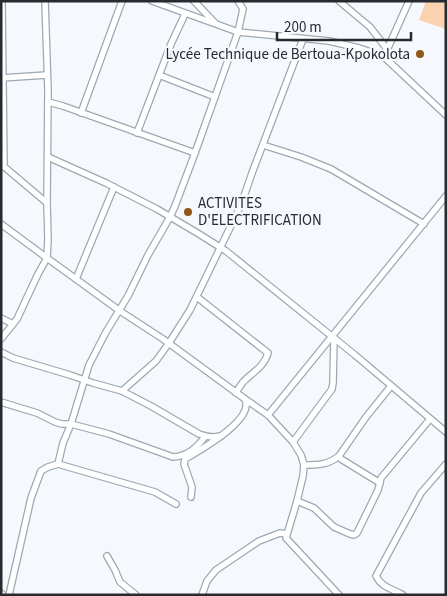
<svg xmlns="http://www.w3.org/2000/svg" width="447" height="596" font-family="'Source Sans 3',sans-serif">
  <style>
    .green { fill: #fad2af }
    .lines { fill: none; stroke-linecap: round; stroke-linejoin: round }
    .minor-casing { stroke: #9ea8b1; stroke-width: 8 }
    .minor { stroke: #fff; stroke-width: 5.5 }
    .poi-dot { fill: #925715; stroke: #f5f9fd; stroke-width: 2 }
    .labels { text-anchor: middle; stroke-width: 4.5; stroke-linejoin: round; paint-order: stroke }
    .poi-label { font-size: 15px; fill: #272b2f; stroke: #f5f9fd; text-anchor: end }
  </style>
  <rect width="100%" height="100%" fill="#f5f9fd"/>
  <path class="green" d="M 426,1 L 446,1 L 446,29 L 419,20 Z"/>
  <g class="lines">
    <defs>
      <g id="minor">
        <path d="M 2,1 L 4,167"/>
        <path d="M 45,1 L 48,90 L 47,203 L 48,239 L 47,258 L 120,311 L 163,339 L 245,399 L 268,415 L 293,442 L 301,455 L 304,465 L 303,476 L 297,501 L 286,538 L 339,595"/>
        <path d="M 152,1 L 238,32 L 329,41 L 359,48 L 383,56 L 446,115"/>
        <path d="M 194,1 L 215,23"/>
        <path d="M 339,1 L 370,27 L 387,49"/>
        <path d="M 387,50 L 409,1"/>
        <path d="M 159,75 L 215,97"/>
        <path d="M 1,78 L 47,75"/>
        <path d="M 48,102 L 63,106 L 195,153"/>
        <path d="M 81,113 L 122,1"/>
        <path d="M 137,133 L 171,44 L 185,14"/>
        <path d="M 263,145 L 301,157 L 331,169 L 424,224"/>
        <path d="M 48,157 L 106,183 L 157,209 L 199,234 L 226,251 L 355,355 L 446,432"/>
        <path d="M 1,164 L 47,203"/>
        <path d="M 1,224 L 47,258 L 38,274 L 17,319 L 1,339"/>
        <path d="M 76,279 L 114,187"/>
        <path d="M 197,297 L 268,353 C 264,367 253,372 243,382 C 241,385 238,389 236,393"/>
        <path d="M 1,318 L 13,324"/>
        <path d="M 1,352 L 13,358 L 23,361 L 70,375 L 93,383 L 122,391 L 151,406 L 199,434 C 207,437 213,438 221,436"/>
        <path d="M 122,391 L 156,361 L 169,343 L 190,310 L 241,205 L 252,173 L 303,39"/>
        <path d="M 1,402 L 37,413 L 55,422 L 62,424 L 71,424 L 109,434 L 173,457 C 188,456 196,448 205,437"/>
        <path d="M 268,415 L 446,196"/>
        <path d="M 293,442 L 332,389 L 333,383 L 334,338"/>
        <path d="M 339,456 L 341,459 L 380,483"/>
        <path d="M 304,465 C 317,465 328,465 339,456 L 366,417 L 391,386"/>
        <path d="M 191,497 L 192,487 L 184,464 L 185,459 C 200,450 255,420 245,399"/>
        <path d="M 297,501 L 314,508 L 334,527 L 350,534 L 354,535 L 357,533 L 378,490 L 381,478 L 430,419"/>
        <path d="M 176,504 L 155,492 L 58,464 L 63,443 L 71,424 L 89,365 L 106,332 L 128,296 L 148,255 L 170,217 L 175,206 L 195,153 L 238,32 L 243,9 L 238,1"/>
        <path d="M 107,556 L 115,570 L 120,582 L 136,595"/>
        <path d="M 1,593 L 3,595"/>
        <path d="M 9,595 L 31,498 L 41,471 L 48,467 L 58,464"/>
        <path d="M 202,595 L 207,581 L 216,570 L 259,541 L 280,533 L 287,534"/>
        <path d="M 403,595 C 393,589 382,588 376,576 L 421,493 L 446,464"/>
      </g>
    </defs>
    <use href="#minor" class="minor-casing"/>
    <use href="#minor" class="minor"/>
  </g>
  <g class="poi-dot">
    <circle cx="420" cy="54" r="5"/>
    <circle cx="188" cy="212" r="5"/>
  </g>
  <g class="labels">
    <g class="poi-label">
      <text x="410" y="59">Lycée Technique de Bertoua-Kpokolota</text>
      <text x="198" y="208" text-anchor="start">ACTIVITES<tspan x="198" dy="17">D'ELECTRIFICATION</tspan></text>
    </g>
  </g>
  <rect width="447" height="596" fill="none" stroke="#272b2f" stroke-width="5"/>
  <path d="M277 32v8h134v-8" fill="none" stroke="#272b2f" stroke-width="2.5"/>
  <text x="284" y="32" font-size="15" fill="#272b2f" stroke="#f5f9fd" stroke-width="4" paint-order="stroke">200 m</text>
</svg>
